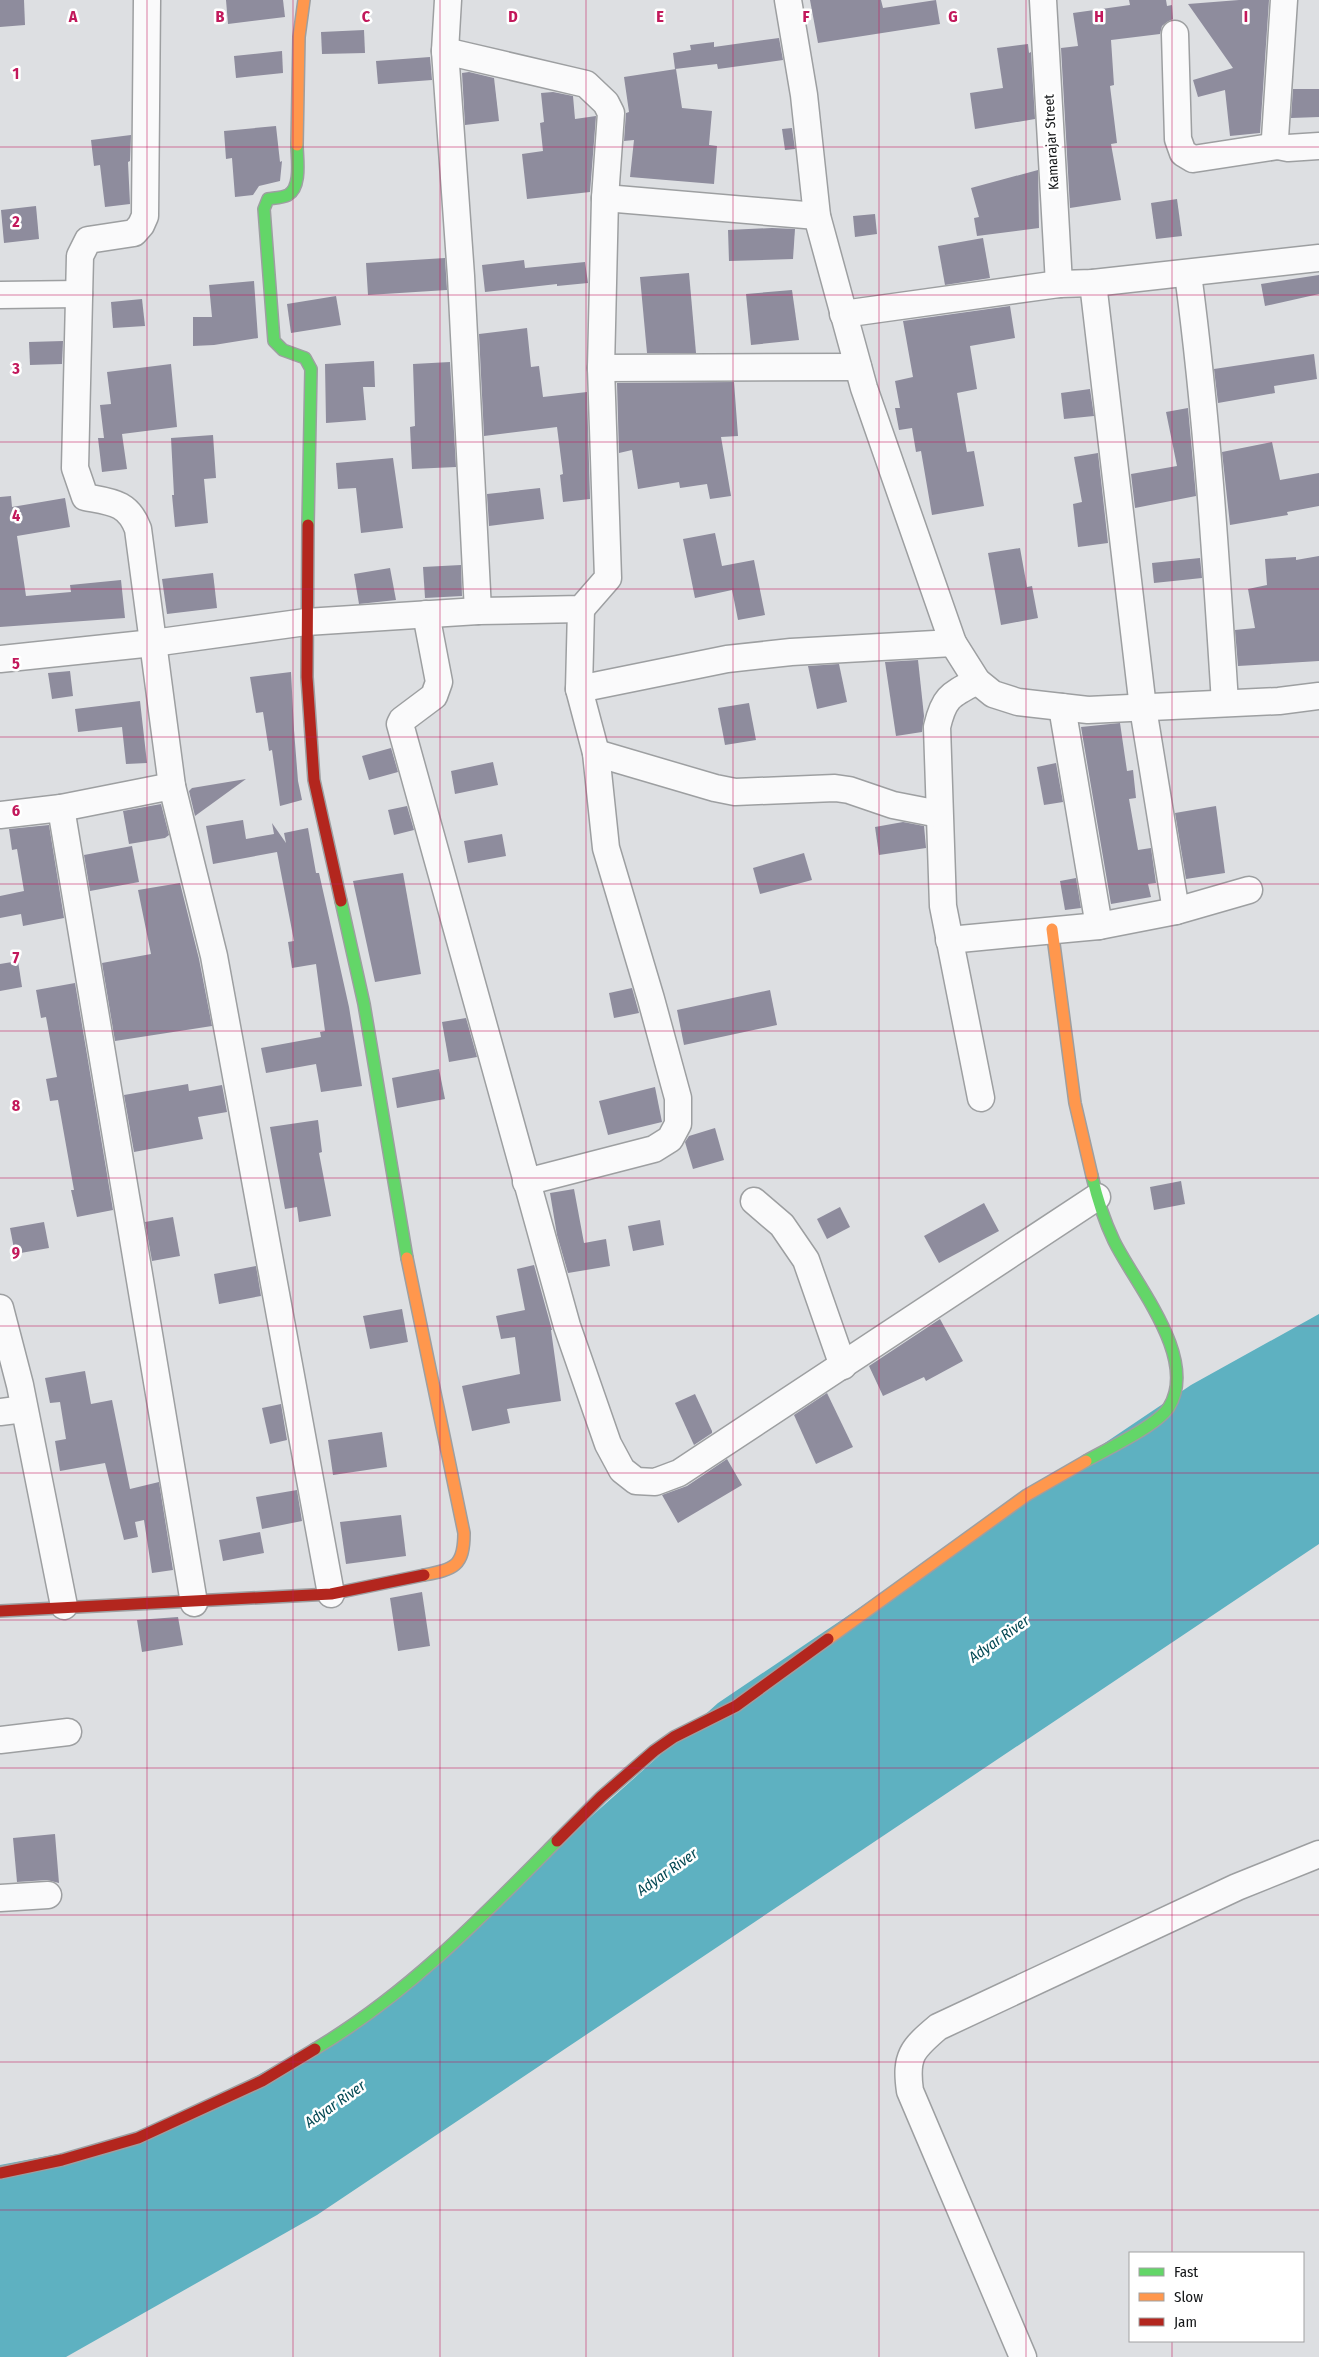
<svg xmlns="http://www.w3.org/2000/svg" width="1319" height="2357" font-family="'Fira Sans Condensed',sans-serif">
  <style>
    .water { fill: #5eb1c1 }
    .building { fill: #8e8c9d }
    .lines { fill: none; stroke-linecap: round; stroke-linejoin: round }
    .street-casing { stroke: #9d9fa1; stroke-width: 29 }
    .fast-casing { stroke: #9d9fa1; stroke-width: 14 }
    .slow-casing { stroke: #9d9fa1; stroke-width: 14 }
    .jam-casing { stroke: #9d9fa1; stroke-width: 14 }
    .street { stroke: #fafafb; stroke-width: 26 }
    .fast { stroke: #63d668; stroke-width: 11 }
    .slow { stroke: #ff974d; stroke-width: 11 }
    .jam { stroke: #b3261e; stroke-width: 11 }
    .grid { fill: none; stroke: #c2185b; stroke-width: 1; stroke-opacity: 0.55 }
    .labels { text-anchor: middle; stroke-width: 5; stroke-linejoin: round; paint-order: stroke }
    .street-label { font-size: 14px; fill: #131517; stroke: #fff }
    .water-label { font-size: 15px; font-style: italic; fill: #034853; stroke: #fff }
    .grid-label { font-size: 16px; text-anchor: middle; font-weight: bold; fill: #c2185b; stroke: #fff; stroke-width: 5; stroke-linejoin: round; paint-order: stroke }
  </style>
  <rect width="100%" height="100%" fill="#dddfe2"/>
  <path class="water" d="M 1319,1314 L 1319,1544 L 317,2215 L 66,2357 L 0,2357 L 0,2165 L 143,2138 L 373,2012 L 718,1703 L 1191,1385 Z"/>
  <g class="building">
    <path d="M 0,0 L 24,0 L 25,25 L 0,27 Z"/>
    <path d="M 226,0 L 283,0 L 285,17 L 228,24 Z"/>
    <path d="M 810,0 L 881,0 L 883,8 L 936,0 L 940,24 L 818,43 Z"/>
    <path d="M 1129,0 L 1166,0 L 1167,6 L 1172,5 L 1173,19 L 1167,22 L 1162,26 L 1160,34 L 1111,40 L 1114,85 L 1110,86 L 1117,143 L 1111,144 L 1121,200 L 1070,208 L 1061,48 L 1078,46 L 1073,13 L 1130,5 Z"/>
    <path d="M 1239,0 L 1269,0 L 1260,133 L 1230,136 L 1225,90 L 1198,97 L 1193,80 L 1233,68 L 1188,4 Z"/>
    <path d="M 364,30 L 365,53 L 322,54 L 321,32 Z"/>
    <path d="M 779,38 L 783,60 L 718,69 L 717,64 L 675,69 L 673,53 L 691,50 L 690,45 L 714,42 L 714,47 Z"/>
    <path d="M 1028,44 L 1029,53 L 1031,52 L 1035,119 L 975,129 L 970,93 L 1003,88 L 997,48 Z"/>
    <path d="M 282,51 L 283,73 L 236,78 L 234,56 Z"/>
    <path d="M 430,57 L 432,80 L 378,84 L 376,61 Z"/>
    <path d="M 676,69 L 682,108 L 712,111 L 709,145 L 717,146 L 714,184 L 630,177 L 634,140 L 624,141 L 626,113 L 629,112 L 624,77 Z"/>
    <path d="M 469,72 L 494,78 L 499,121 L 465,125 L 462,73 Z"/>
    <path d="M 1293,89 L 1319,89 L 1319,117 L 1291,118 Z"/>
    <path d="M 553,92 L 573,96 L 575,119 L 596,116 L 590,192 L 527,199 L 522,154 L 543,151 L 540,123 L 544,122 L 541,93 Z"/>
    <path d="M 276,126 L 280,162 L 282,161 L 280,181 L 259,186 L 253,195 L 235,197 L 232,158 L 226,159 L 224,131 Z"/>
    <path d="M 792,128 L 795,149 L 785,150 L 782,129 Z"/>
    <path d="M 131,135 L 130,161 L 128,162 L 130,204 L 105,207 L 100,165 L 94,166 L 91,140 Z"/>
    <path d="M 1038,170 L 1039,228 L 977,236 L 974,218 L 979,217 L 971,188 Z"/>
    <path d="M 1177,199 L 1182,236 L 1156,239 L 1151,203 Z"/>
    <path d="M 36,206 L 39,239 L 4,243 L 1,210 Z"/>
    <path d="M 875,214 L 877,234 L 855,237 L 853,216 Z"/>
    <path d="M 772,228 L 795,229 L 793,259 L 729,261 L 728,230 Z"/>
    <path d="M 983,238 L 990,278 L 945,285 L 938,246 Z"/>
    <path d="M 445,258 L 447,290 L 368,295 L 366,263 Z"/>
    <path d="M 524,260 L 525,268 L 585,262 L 588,283 L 557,286 L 557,284 L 485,292 L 482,265 Z"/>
    <path d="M 689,273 L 696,353 L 647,353 L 640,277 Z"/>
    <path d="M 1319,275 L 1319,294 L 1265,306 L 1261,284 Z"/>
    <path d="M 254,281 L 258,338 L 214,345 L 193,346 L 193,317 L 212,317 L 209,285 Z"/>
    <path d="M 792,290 L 799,340 L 751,345 L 746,294 Z"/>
    <path d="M 336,296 L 341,325 L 291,333 L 287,304 Z"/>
    <path d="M 142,299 L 145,326 L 113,328 L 111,302 Z"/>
    <path d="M 1010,306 L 1015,338 L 970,346 L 977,389 L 957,393 L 967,452 L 974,451 L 984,506 L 932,515 L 921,451 L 916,452 L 912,428 L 899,430 L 895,408 L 900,408 L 895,381 L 913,377 L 903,321 Z"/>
    <path d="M 527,328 L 531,367 L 539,366 L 543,397 L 587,392 L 590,499 L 563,502 L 560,475 L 563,474 L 557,427 L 484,436 L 479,334 Z"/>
    <path d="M 63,341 L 62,364 L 30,365 L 29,342 Z"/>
    <path d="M 1314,354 L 1317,379 L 1274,386 L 1275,393 L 1218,403 L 1214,369 Z"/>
    <path d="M 374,361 L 375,387 L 363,387 L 366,420 L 326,423 L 325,364 Z"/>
    <path d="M 450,362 L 456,467 L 412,469 L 410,427 L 415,426 L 413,364 Z"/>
    <path d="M 171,364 L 177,427 L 122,434 L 127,469 L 102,472 L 98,438 L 104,438 L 100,405 L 111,404 L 107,372 Z"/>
    <path d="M 734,382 L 738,436 L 721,437 L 731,496 L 710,499 L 707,484 L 680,488 L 679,482 L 638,489 L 632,450 L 619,453 L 617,383 Z"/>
    <path d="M 1090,389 L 1094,416 L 1064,419 L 1061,393 Z"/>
    <path d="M 1188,408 L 1196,496 L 1135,508 L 1131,474 L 1177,466 L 1166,412 Z"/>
    <path d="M 213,435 L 216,478 L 204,479 L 208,523 L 175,527 L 172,495 L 174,495 L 171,438 Z"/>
    <path d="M 1272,442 L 1280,480 L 1319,473 L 1319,506 L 1287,512 L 1288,515 L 1230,525 L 1222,452 Z"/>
    <path d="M 1098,453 L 1108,543 L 1078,547 L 1073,504 L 1082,502 L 1074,457 Z"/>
    <path d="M 393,458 L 403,528 L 361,533 L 356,488 L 338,489 L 336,463 Z"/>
    <path d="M 540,488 L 544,519 L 489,526 L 487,494 Z"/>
    <path d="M 11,496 L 12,507 L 65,498 L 70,527 L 17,536 L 26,596 L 71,592 L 70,585 L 121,580 L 125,618 L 0,627 L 0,497 Z"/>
    <path d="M 715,533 L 722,566 L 754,560 L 765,615 L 738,620 L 732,590 L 695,598 L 683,539 Z"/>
    <path d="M 1020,548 L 1027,587 L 1032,586 L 1038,618 L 1001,625 L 988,553 Z"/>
    <path d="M 1319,556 L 1319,661 L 1238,666 L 1235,630 L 1255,628 L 1248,589 L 1267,585 L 1265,559 L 1296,557 L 1296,560 Z"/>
    <path d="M 1200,558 L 1202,578 L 1154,583 L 1152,563 Z"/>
    <path d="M 461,565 L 462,596 L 425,598 L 423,567 Z"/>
    <path d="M 390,568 L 396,600 L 359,604 L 354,574 Z"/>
    <path d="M 213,573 L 217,608 L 167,614 L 162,579 Z"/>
    <path d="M 918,660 L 924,716 L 922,732 L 896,736 L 885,662 Z"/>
    <path d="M 839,664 L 847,702 L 817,709 L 808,666 Z"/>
    <path d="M 70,671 L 73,696 L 52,699 L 48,673 Z"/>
    <path d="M 291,672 L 294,730 L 298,781 L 302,800 L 280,806 L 272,750 L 269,751 L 263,712 L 256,713 L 250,677 Z"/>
    <path d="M 140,701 L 147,763 L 126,764 L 122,727 L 78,732 L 75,709 Z"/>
    <path d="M 749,703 L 756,740 L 725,745 L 718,708 Z"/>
    <path d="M 1120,723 L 1127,771 L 1133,770 L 1136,798 L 1129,799 L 1138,850 L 1151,848 L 1156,883 L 1148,884 L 1151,897 L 1111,904 L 1081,727 Z"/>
    <path d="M 391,748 L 398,772 L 369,780 L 362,756 Z"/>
    <path d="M 493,762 L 498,785 L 455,794 L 451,771 Z"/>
    <path d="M 1056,763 L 1063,802 L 1044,805 L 1037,767 Z"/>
    <path d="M 246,779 L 195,816 L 189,791 L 192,788 Z"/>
    <path d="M 161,804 L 169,835 L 165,838 L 129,844 L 123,811 Z"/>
    <path d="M 407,806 L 414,830 L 394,835 L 388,810 Z"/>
    <path d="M 1216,806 L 1225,873 L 1186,879 L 1175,813 Z"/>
    <path d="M 243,820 L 246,839 L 274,834 L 272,823 L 286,843 L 284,833 L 308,828 L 316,873 L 319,873 L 349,1007 L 362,1086 L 321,1092 L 316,1064 L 266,1073 L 261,1048 L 321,1037 L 320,1032 L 325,1031 L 316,964 L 292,968 L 288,942 L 294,941 L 277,852 L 213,864 L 206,826 Z"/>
    <path d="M 903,822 L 924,826 L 926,848 L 879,855 L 875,827 Z"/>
    <path d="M 49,825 L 64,918 L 23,926 L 21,914 L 0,918 L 0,896 L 24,891 L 17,849 L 12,850 L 9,829 Z"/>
    <path d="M 502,834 L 506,856 L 468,863 L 464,841 Z"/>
    <path d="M 132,846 L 139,882 L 90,891 L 84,855 Z"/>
    <path d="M 804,853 L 812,880 L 760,894 L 753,868 Z"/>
    <path d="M 403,873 L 421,974 L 375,982 L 353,881 Z"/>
    <path d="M 1076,878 L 1081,908 L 1065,910 L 1060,881 Z"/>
    <path d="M 180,883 L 199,959 L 212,1026 L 115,1041 L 102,963 L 151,954 L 138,890 Z"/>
    <path d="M 18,961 L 22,987 L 0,991 L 0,964 Z"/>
    <path d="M 75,983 L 113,1210 L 77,1217 L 71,1190 L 74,1190 L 58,1100 L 50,1101 L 46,1079 L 57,1077 L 46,1017 L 41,1018 L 36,990 Z"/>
    <path d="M 632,988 L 639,1013 L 614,1018 L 609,993 Z"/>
    <path d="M 770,990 L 777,1025 L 684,1045 L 677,1010 Z"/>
    <path d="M 466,1018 L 477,1057 L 449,1062 L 442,1022 Z"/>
    <path d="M 439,1069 L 445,1099 L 397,1108 L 392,1078 Z"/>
    <path d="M 188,1084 L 189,1091 L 222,1085 L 227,1112 L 198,1117 L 203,1139 L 134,1152 L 124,1095 Z"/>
    <path d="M 655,1087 L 662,1122 L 608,1135 L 599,1101 Z"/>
    <path d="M 318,1120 L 322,1152 L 319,1153 L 331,1216 L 299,1222 L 297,1207 L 285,1209 L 270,1127 Z"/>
    <path d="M 715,1128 L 724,1160 L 693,1169 L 685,1142 L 689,1136 Z"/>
    <path d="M 1181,1181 L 1185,1204 L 1154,1210 L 1150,1187 Z"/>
    <path d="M 574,1189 L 584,1243 L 606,1239 L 610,1266 L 568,1273 L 557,1235 L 550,1193 Z"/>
    <path d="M 984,1203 L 999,1231 L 939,1263 L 924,1236 Z"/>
    <path d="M 840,1207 L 850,1227 L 827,1239 L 817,1219 Z"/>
    <path d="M 173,1217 L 180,1256 L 152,1261 L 145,1222 Z"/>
    <path d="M 660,1220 L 664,1245 L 633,1251 L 628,1226 Z"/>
    <path d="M 44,1222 L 49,1248 L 15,1254 L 10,1228 Z"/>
    <path d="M 534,1265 L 552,1330 L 551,1330 L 561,1401 L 507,1409 L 510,1423 L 472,1431 L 462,1386 L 520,1374 L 515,1337 L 501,1339 L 496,1316 L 525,1310 L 517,1269 Z"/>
    <path d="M 256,1266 L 261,1296 L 219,1304 L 214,1274 Z"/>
    <path d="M 402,1309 L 408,1342 L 370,1349 L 363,1316 Z"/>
    <path d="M 940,1319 L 963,1361 L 926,1381 L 924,1377 L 883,1396 L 869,1366 Z"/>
    <path d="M 85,1371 L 91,1404 L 112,1400 L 130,1489 L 159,1482 L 173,1570 L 152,1573 L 144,1520 L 135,1522 L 138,1537 L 124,1540 L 105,1463 L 60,1471 L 55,1441 L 66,1439 L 60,1402 L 50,1403 L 45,1378 Z"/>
    <path d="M 827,1393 L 853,1447 L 816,1464 L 794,1415 Z"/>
    <path d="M 695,1394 L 712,1431 L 712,1433 L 694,1445 L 675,1403 Z"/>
    <path d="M 281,1404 L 287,1440 L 270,1444 L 262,1408 Z"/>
    <path d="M 382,1432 L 387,1467 L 333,1475 L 328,1440 Z"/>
    <path d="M 727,1459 L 742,1485 L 678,1523 L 662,1495 L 687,1486 Z"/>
    <path d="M 297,1490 L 302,1521 L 262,1529 L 256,1497 Z"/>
    <path d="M 401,1515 L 406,1556 L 346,1564 L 340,1522 Z"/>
    <path d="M 260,1532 L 264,1553 L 223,1561 L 219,1540 Z"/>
    <path d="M 422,1592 L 430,1646 L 398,1651 L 390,1598 Z"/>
    <path d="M 178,1617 L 183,1645 L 142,1652 L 137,1620 Z"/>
    <path d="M 55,1834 L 59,1883 L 47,1880 L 17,1882 L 13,1838 Z"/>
  </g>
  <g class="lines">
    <defs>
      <g id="street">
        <path d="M 147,0 L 145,216 L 141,225 L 134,233 L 88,240 L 80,256 L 75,468 L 85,497 C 111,502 128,502 138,529 L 172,786 L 214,956 L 331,1594"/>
        <path d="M 448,0 L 445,51 L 461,276 L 478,611"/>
        <path d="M 788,0 L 804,95 L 817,216 L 864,388 L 953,643 L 977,681 L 993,694 L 1018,702 L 1088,710 L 1279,701 L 1319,696"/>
        <path d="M 1043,0 L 1059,284"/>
        <path d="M 1284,0 L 1275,138 L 1278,146 L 1288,148 L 1319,146"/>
        <path d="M 1175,34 L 1178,139 L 1183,153 L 1193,159 L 1278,146"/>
        <path d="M 605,198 L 817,216"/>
        <path d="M 1188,274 C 1207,416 1216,560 1225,703"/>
        <path d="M 1093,283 L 1143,708 L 1176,911"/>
        <path d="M 0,295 L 79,294"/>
        <path d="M 843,314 L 1059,284 L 1093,283 L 1319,258"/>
        <path d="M 601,368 L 858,367"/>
        <path d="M 426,614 L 439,682 L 434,696 L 402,720 L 400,724 L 567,1326 L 608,1444 L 622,1470 L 636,1481 L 655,1482 L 679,1473 L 1097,1197"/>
        <path d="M 0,659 L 153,643 L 306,622 L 478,611 L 581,609 L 608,578 L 601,368 L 605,198 L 611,113 L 606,103 L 586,84 L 445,51"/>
        <path d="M 977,681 C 950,695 944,697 937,727 L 943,906 L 981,1098"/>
        <path d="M 579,689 L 727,659 L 791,652 L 953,643"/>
        <path d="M 1062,707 L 1099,926"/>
        <path d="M 596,753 L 715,788 L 735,792 L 835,788 L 849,790 L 893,805 L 939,814"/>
        <path d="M 61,808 L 194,1603"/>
        <path d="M 0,815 L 61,808 L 172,786"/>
        <path d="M 949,940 L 1099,926 L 1176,911 L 1249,890"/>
        <path d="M 526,1182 L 654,1149 L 670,1139 L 678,1124 L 678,1098 L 651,999 L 606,848 L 596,753 L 579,689 L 581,609"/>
        <path d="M 754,1201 L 782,1225 L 806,1260 L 843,1366"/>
        <path d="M 0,1308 L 20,1385 L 64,1606"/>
        <path d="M 0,1412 L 24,1409"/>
        <path d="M 0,1740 L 68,1732"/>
        <path d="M 0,1898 L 48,1895"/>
        <path d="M 1023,2357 L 910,2091 C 905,2056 912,2049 938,2027 L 1237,1887 L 1319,1854"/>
      </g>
      <g id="fast">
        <path d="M 297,145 C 297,158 302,187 288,195 C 282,198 274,198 268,199 L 264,209 L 274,341 L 283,350 L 305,358 L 311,369 L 308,525"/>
        <path d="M 341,901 L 364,1004 L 407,1258"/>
        <path d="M 1086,1461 C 1107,1449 1157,1426 1169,1407 C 1199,1358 1135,1284 1114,1241 C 1104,1220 1097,1198 1092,1176"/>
        <path d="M 315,2049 C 408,1994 482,1917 557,1841"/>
      </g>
      <g id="slow">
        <path d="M 297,145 L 299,37 L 304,0"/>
        <path d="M 1052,929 L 1075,1103 L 1092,1176"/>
        <path d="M 407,1258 L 464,1533 C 464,1567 454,1569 424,1575"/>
        <path d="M 828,1639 L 1027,1495 L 1086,1461"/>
      </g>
      <g id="jam">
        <path d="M 308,525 L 307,677 L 314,780 L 341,901"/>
        <path d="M 0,1611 L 331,1594 L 424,1575"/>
        <path d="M 557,1841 L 601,1797 L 654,1751 L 674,1737 L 736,1706 L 828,1639"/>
        <path d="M 0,2173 L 62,2160 L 138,2138 L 262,2081 L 315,2049"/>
      </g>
    </defs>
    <use href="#street" class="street-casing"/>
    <use href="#fast" class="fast-casing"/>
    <use href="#slow" class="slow-casing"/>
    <use href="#jam" class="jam-casing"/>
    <use href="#street" class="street"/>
    <use href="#fast" class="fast"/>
    <use href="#slow" class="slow"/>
    <use href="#jam" class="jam"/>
  </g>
  <path class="grid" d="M 147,0 L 147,2357M 293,0 L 293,2357M 440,0 L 440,2357M 586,0 L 586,2357M 733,0 L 733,2357M 879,0 L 879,2357M 1026,0 L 1026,2357M 1172,0 L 1172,2253M 0,147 L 1319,147M 0,295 L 1319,295M 0,442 L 1319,442M 0,589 L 1319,589M 0,737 L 1319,737M 0,884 L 1319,884M 0,1031 L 1319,1031M 0,1178 L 1319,1178M 0,1326 L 1319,1326M 0,1473 L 1319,1473M 0,1620 L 1319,1620M 0,1768 L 1319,1768M 0,1915 L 1319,1915M 0,2062 L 1319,2062M 0,2210 L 1319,2210M 1172,2341 L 1172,2357"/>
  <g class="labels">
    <g class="street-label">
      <text transform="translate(1051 142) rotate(-93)" y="5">Kamarajar Street</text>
    </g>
    <g class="water-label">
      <text transform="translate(999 1639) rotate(-35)" y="5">Adyar River</text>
      <text transform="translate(667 1872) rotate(-35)" y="5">Adyar River</text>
      <text transform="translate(335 2104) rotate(-35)" y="5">Adyar River</text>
    </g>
  </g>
  <g class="grid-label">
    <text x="73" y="22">A</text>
    <text x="220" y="22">B</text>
    <text x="366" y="22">C</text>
    <text x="513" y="22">D</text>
    <text x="660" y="22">E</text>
    <text x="806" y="22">F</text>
    <text x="953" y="22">G</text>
    <text x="1099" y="22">H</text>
    <text x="1246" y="22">I</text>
    <text x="16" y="79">1</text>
    <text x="16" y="227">2</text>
    <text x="16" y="374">3</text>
    <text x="16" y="521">4</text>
    <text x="16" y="669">5</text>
    <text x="16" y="816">6</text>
    <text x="16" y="963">7</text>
    <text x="16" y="1111">8</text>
    <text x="16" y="1258">9</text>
  </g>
  <rect x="1129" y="2252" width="175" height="90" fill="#ffffff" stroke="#a1a1a2"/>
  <rect x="1139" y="2268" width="25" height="8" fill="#63d668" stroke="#a1a1a2"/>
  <text x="1174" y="2277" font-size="15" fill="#131517">Fast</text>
  <rect x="1139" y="2293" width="25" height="8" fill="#ff974d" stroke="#a1a1a2"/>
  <text x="1174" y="2302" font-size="15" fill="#131517">Slow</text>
  <rect x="1139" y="2318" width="25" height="8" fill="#b3261e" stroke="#a1a1a2"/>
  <text x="1174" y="2327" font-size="15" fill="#131517">Jam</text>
</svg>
